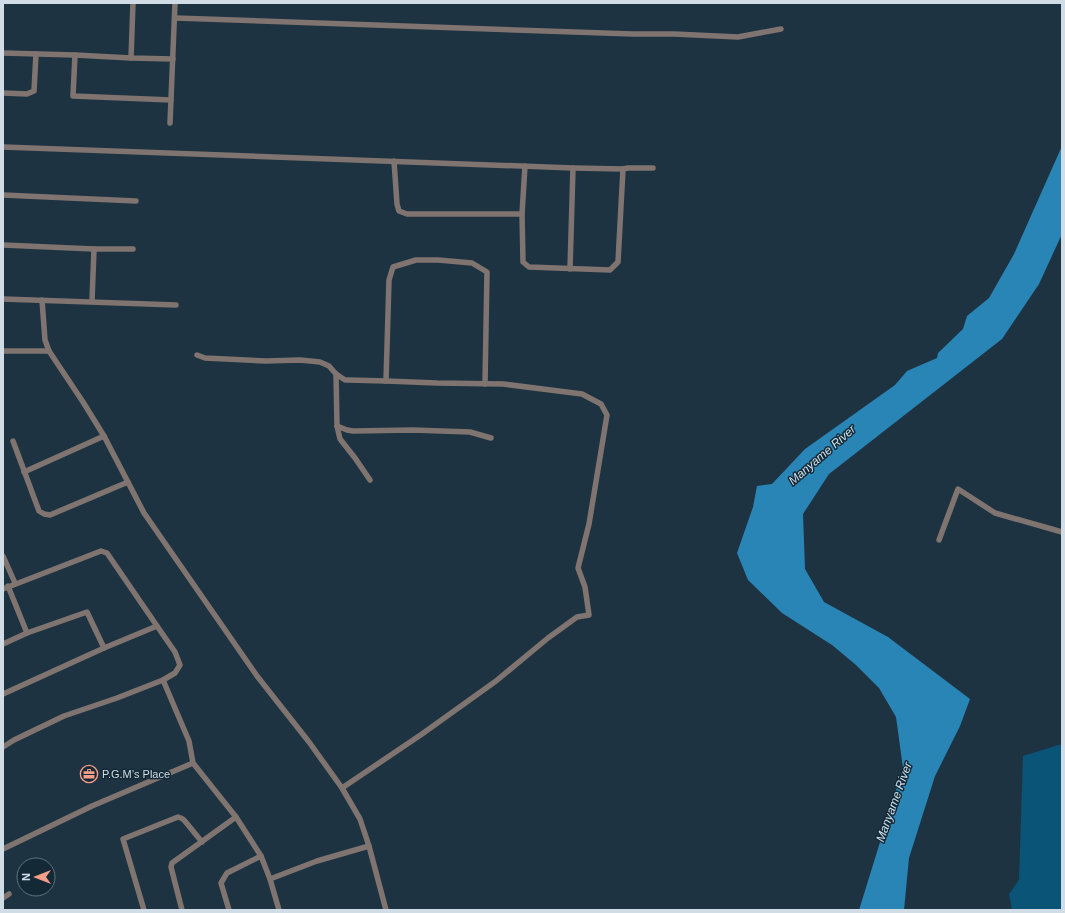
<svg xmlns="http://www.w3.org/2000/svg" width="1065" height="913" font-family="Helvetica,sans-serif">
  <style>
    .green { fill: #0a5478 }
    .water { fill: #2885b6 }
    .lines { fill: none; stroke-linecap: round; stroke-linejoin: round }
    .minor { stroke: #807470; stroke-width: 5.5 }
    .labels { text-anchor: middle; stroke-width: 3; stroke-linejoin: round; paint-order: stroke }
    .poi-label { font-size: 11px; fill: #d0dde6; stroke: #142936; text-anchor: start }
    .water-label { font-size: 12px; font-style: italic; fill: #cde1ef; stroke: #142936 }
  </style>
  <rect width="100%" height="100%" fill="#1e3341"/>
  <path class="green" d="M 1062,744 L 1062,910 L 1012,910 L 1009,894 L 1019,880 L 1023,756 Z"/>
  <path class="water" d="M 1062,146 L 1062,234 L 1039,284 L 1002,339 L 829,474 L 803,514 L 805,569 L 824,602 L 888,637 L 970,699 L 960,726 L 935,776 L 909,858 L 904,910 L 859,910 L 903,768 L 896,717 L 879,688 L 856,665 L 832,645 L 782,613 L 748,580 L 737,553 L 753,507 L 757,486 L 772,484 L 805,449 L 895,385 L 907,371 L 937,358 L 938,353 L 963,329 L 967,316 L 989,298 L 1014,254 Z"/>
  <g class="lines">
    <g class="minor">
      <path d="M 175,18 L 633,34 L 674,34 L 738,37 L 781,29"/>
      <path d="M 3,53 L 75,55 L 131,58 L 173,59"/>
      <path d="M 75,55 L 73,96 L 171,100"/>
      <path d="M 131,58 L 133,3"/>
      <path d="M 3,93 L 27,94 L 34,91 L 36,54"/>
      <path d="M 170,123 L 175,3"/>
      <path d="M 3,147 L 573,168 L 623,169 L 628,168 L 653,168"/>
      <path d="M 394,161 L 397,204 L 399,211 L 407,214 L 522,214"/>
      <path d="M 525,166 L 522,214 L 523,262 L 529,267 L 610,270 L 618,262 L 623,169"/>
      <path d="M 3,195 L 136,201"/>
      <path d="M 3,245 L 94,249 L 133,249"/>
      <path d="M 570,269 L 573,168"/>
      <path d="M 3,299 L 176,305"/>
      <path d="M 42,300 L 45,340 L 49,351 L 83,402 L 104,436 L 144,513 L 257,676 L 309,742 L 342,788 L 360,819 L 369,846 L 386,910"/>
      <path d="M 92,301 L 94,249"/>
      <path d="M 3,351 L 49,351"/>
      <path d="M 197,355 L 205,358 L 266,361 L 300,360 L 320,362 L 329,366 L 336,374 L 345,380 L 348,380 L 386,381 L 437,383 L 503,384 L 582,394 L 601,404 L 607,415 L 589,524 L 578,568 L 585,587 L 589,615 L 577,617 L 548,638 L 496,681 L 422,734 L 342,788"/>
      <path d="M 336,374 L 337,426 L 340,439 L 355,458 L 370,480"/>
      <path d="M 386,381 L 389,280 L 393,267 L 416,260 L 438,260 L 472,263 L 487,272 L 485,384"/>
      <path d="M 337,426 L 347,430 L 353,431 L 413,430 L 470,432 L 491,438"/>
      <path d="M 13,441 L 39,511 L 44,514 L 50,515 L 128,482"/>
      <path d="M 24,472 L 104,436"/>
      <path d="M 939,540 L 958,489 L 995,513 L 1062,532"/>
      <path d="M 3,556 L 15,583"/>
      <path d="M 8,586 L 27,633"/>
      <path d="M 3,589 L 101,551 L 107,553 L 157,626 L 175,652 L 180,665 L 175,673 L 163,680 L 117,698 L 64,716 L 14,740 L 3,747"/>
      <path d="M 3,644 L 27,633 L 87,612 L 104,648"/>
      <path d="M 163,680 L 189,741 L 193,763 L 236,817 L 261,856 L 270,879 L 279,910"/>
      <path d="M 3,694 L 104,648 L 157,626"/>
      <path d="M 3,849 L 92,806 L 193,763"/>
      <path d="M 270,879 L 317,861 L 369,846"/>
      <path d="M 3,898 L 9,894"/>
      <path d="M 144,910 L 123,839 L 178,817 L 181,818 L 184,820 L 202,842"/>
      <path d="M 182,910 L 171,867 L 172,863 L 236,817"/>
      <path d="M 229,910 L 221,883 L 227,873 L 261,856"/>
    </g>
  </g>
  <defs>
    <symbol id="office-ring" viewBox="-11 -11 22 22"><circle r="9.5" fill="#142936" stroke="#f49e89" stroke-width="1.5"/><path d="M-6-3h4V-5.5h4V-3h4V5H-6ZM-1-4.5V-3h2v-1.5ZM-6 0V1H6V0Z" fill="#f49e89"/></symbol>
  </defs>
  <g fill-rule="evenodd">
    <use href="#office-ring" x="79" y="764" width="20" height="20"/>
  </g>
  <g class="labels">
    <g class="poi-label">
      <text x="102" y="778">P.G.M’s Place</text>
    </g>
    <g class="water-label">
      <text transform="translate(822 455) rotate(-41)" y="4">Manyame River</text>
      <text transform="translate(894 802) rotate(-70)" y="4">Manyame River</text>
    </g>
  </g>
  <rect width="1065" height="913" fill="none" stroke="#d0dde6" stroke-width="8"/>
  <g transform="translate(36 877) rotate(270)"><circle r="19" fill="#142936" stroke="#5f717c"/>
  <path d="M0-3L7 15L0 10L-7 15Z" fill="#f49e89"/>
  <text y="-6" font-size="11" font-weight="bold" text-anchor="middle" fill="#d0dde6">N</text>
  </g>
</svg>
